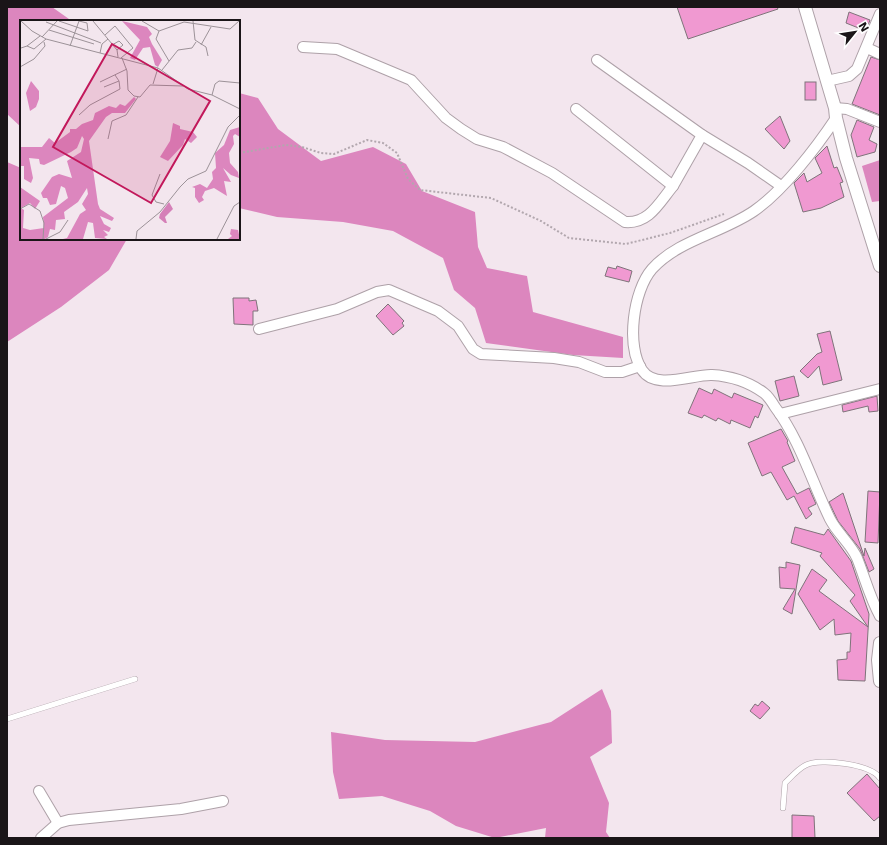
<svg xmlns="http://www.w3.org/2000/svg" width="887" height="845" font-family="'DejaVu Sans',sans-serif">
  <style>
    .forest { fill: #dc86be }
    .building { fill: #f099d1; stroke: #7f737a }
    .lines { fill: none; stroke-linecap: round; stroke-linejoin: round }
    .service-casing { stroke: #aea1a8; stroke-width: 6 }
    .minor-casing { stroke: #aea1a8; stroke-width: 12 }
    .tertiary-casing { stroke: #aea1a8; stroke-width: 14 }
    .path { stroke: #b2a7ae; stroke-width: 2; stroke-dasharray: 2 2; stroke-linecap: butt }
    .service { stroke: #fff; stroke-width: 5 }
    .minor { stroke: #fff; stroke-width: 10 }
    .tertiary { stroke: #fff; stroke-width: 12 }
    .inset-road { fill: none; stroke: #9c9298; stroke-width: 1 }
    .view { fill: #c2185b; fill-opacity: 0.15; stroke: #c2185b; stroke-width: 2 }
    .inset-edge { fill: none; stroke: #1a1518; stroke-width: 2 }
  </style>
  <rect width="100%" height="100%" fill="#f3e6ee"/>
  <g class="forest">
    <path d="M 7,7 L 52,7 L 69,19 L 77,21 L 21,21 L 21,127 L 7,114 Z"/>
    <path d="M 239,93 L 258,98 L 278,129 L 321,161 L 373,147 L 406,164 L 422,191 L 475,212 L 478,247 L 487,268 L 527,276 L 533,312 L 623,337 L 623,358 L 573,355 L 486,343 L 475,308 L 454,290 L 443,258 L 393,231 L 343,222 L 277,217 L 239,208 Z"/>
    <path d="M 880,160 L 880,201 L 872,202 L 862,166 Z"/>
    <path d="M 7,162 L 21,168 L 21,239 L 127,239 L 109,270 L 61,307 L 7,342 Z"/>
    <path d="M 602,689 L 611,711 L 612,743 L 590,757 L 609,803 L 606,832 L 610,838 L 545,838 L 546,828 L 495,838 L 456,826 L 430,811 L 382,796 L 339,799 L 333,772 L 331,732 L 385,740 L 475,742 L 551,722 Z"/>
  </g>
  <g class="building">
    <path d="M 677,7 L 777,7 L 778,9 L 688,39 Z"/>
    <path d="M 849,12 L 870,20 L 866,31 L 846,23 Z"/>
    <path d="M 871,57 L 880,60 L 880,115 L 852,104 Z"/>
    <rect x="805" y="82" width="11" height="18"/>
    <path d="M 780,116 L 790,141 L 784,149 L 765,129 Z"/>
    <path d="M 857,120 L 874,127 L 869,140 L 877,144 L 875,152 L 857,157 L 851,135 Z"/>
    <path d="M 827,146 L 834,168 L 837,167 L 843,182 L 840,183 L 844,197 L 821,208 L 803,212 L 794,183 L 804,173 L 807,182 L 822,173 L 815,158 Z"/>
    <path d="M 617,266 L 632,271 L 629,282 L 605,276 L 608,267 L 616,269 Z"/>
    <path d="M 233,298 L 249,298 L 249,301 L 256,300 L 258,311 L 253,311 L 253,325 L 234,324 Z"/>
    <path d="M 388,304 L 404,321 L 402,323 L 404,326 L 393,335 L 376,316 Z"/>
    <path d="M 830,331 L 842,380 L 823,385 L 819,366 L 808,378 L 800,371 L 817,354 L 822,352 L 817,334 Z"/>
    <path d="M 794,376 L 799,396 L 780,401 L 775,381 Z"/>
    <path d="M 699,388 L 712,394 L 714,389 L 732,398 L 734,393 L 763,405 L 758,418 L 755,416 L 750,428 L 731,420 L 730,424 L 718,418 L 716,421 L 704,415 L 702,418 L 688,413 Z"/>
    <path d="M 877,396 L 878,411 L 869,412 L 868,406 L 843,412 L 842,405 Z"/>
    <path d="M 781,429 L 788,441 L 787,442 L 795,461 L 782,467 L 797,494 L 809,488 L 816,504 L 808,508 L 812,514 L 806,519 L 794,496 L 787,500 L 771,472 L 762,476 L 748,443 Z"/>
    <path d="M 868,491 L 880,492 L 878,543 L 865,542 Z"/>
    <path d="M 843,493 L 864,556 L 865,548 L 874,569 L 869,572 L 860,549 L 838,521 L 829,502 Z"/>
    <path d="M 795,527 L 824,535 L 828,529 L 851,561 L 869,614 L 865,681 L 838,680 L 837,660 L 847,659 L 847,652 L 850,652 L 851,633 L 835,635 L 834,619 L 820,630 L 798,594 L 812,569 L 827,580 L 819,591 L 868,627 L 850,601 L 855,595 L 820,556 L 822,553 L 791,543 Z"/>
    <path d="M 786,562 L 800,565 L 792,614 L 783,609 L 795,589 L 780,588 L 779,567 L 786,568 Z"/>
    <path d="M 762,701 L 770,708 L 760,719 L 750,711 L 755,704 L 758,706 Z"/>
    <path d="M 867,774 L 880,789 L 880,816 L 874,821 L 847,793 Z"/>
    <path d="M 792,815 L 814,816 L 815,838 L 792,838 Z"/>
  </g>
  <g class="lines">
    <defs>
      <g id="service">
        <path d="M 7,719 L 135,679"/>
        <path d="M 783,808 L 785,783 C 791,777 799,768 806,765 C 821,758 870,764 880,778"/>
      </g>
      <g id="minor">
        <path d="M 303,47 L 337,49 L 411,80 L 446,118 L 461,129 L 477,139 L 503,147 L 552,173 L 625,222 C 649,224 659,203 673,186"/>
        <path d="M 867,48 L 880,54"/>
        <path d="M 597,60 L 702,135 L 748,163 L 781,186"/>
        <path d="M 827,81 L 849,76 L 857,69 L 880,14"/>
        <path d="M 835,108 L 847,109 L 880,122"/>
        <path d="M 576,109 L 673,186 L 702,135"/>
        <path d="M 836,118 C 816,148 783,191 754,211 C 722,233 678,240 652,269 C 633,291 626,346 642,370 C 656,391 693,374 712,375 C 730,376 749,382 764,393 C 768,396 772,402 775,407 C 800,440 812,482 830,519 C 837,533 851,544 857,558 C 865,578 870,598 880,616"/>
        <path d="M 259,329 L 337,309 L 377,292 L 389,290 L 438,311 L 458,326 L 473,349 L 481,354 L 554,358 L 579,362 L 605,372 L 622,372 L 640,366"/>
        <path d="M 780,414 L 880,389"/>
        <path d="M 39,791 L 58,823"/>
        <path d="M 41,838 L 58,823 L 69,820 L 181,809 L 223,801"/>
      </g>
      <g id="tertiary">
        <path d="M 805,7 L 835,108 L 836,118 L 846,158 L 880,266"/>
        <path d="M 880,643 L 878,660 L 880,681"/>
      </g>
    </defs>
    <use href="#service" class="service-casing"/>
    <use href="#minor" class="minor-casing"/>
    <use href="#tertiary" class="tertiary-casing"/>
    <path class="path" d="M 239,153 L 286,145 L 302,147 L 321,153 L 334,154 L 367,140 L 383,143 L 397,153 L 408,179 L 420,190 L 491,198 L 541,221 L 569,238 L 626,244 L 670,233 L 724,214"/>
    <use href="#service" class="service"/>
    <use href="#minor" class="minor"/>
    <use href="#tertiary" class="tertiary"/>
  </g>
  <g transform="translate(20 20)">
    <rect width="220" height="220" fill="#f3e6ee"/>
    <path d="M 102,1 L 127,7 L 132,14 L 129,17 L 132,24 L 142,40 L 138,47 L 135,45 L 130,27 L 123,28 L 115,40 L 110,38 L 120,20 ZM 11,61 L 19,71 L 19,79 L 16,87 L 10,91 L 6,73 ZM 114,77 L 116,79 L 105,93 L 92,93 L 86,97 L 69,121 L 78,184 L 80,189 L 94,198 L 92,201 L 80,196 L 84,204 L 91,208 L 89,212 L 83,210 L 88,215 L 84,217 L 87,219 L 75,218 L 73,203 L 68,202 L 63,219 L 43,219 L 47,218 L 60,194 L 66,190 L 62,184 L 68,174 L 67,168 L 58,182 L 44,192 L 45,199 L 36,200 L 35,210 L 30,209 L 28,217 L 25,219 L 0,219 L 0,167 L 20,181 L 15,189 L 10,183 L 1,188 L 4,190 L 3,208 L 10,210 L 24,208 L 23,197 L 48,178 L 45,168 L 41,166 L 36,184 L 30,185 L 27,178 L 23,178 L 21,173 L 32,157 L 39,154 L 52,158 L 47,141 L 61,132 L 64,119 L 62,116 L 57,128 L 51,132 L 24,145 L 20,144 L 19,139 L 9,138 L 13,158 L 11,163 L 4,159 L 4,146 L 0,146 L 0,127 L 22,127 L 29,118 L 35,123 L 50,112 L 50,109 L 56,109 L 62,104 L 73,100 L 75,93 L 89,86 L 96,88 L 100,84 L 105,86 ZM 153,103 L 160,106 L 160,109 L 173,112 L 177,117 L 171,123 L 165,119 L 163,125 L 148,141 L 140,137 L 150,121 ZM 220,107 L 220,117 L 215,114 L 213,116 L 214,124 L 209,133 L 210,143 L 218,152 L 219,158 L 211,155 L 203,148 L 211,162 L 204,161 L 207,176 L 194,168 L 185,171 L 182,177 L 184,180 L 179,183 L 175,177 L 175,168 L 172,167 L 180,164 L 187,168 L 193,159 L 192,152 L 196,148 L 195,133 L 204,125 L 210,110 ZM 211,209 L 218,210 L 220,219 L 208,219 L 212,216 L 210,214 Z" fill="#dc86be"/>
    <path d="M 149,182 L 153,189 L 145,197 L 147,203 L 145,203 L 139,198 L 140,194 Z" fill="#d580b8"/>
    <path class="inset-road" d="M 1,1 L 12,11 L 26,19 L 138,48 L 168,69 L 192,75 L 220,89M 39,1 L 68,11 L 67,3 L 59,1M 73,1 L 97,30 L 98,37M 122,1 L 139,11 L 164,2 L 210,9 L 219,1M 173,1 L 175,20 L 186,27 L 188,36M 26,2 L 81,23M 29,10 L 74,24M 139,11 L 136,19 L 149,41M 85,15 L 95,6 L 113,28 L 101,38M 22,17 L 37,1M 92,25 L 99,21 L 103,25 L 97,30M 181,25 L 191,7M 7,26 L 20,16M 50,26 L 59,1M 1,28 L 7,26 L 14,29 L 26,19M 80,33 L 82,24 L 88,19M 102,38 L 107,51 L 108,70 L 114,76 L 120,77 L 130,65 L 163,66M 0,47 L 14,39 L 25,26 L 24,22M 142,50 L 158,30 L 172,28 L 176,22M 80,62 L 107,49M 133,64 L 138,48M 84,67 L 99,61 L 95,55M 192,75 L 195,64 L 199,61 L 220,63M 59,95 L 70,85 L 100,69 L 99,61M 88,119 L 92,101 L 106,95 L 118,77M 140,154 L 132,175 L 136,182 L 144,184M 0,189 L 9,184 L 20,191 L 24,203 L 23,219M 26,219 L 40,212 L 48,200M 116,219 L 117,211 L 140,192 L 160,167 L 168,159 L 186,151 L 208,107 L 220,95M 197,219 L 214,186 L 220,182"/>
    <path class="view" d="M 92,24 L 190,81 L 131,183 L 33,127 Z"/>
    <rect width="220" height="220" class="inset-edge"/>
  </g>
  <rect width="887" height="845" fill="none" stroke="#1a1518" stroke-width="16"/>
  <g transform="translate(855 32) rotate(60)" stroke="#ffffff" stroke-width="3" paint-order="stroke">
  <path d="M0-3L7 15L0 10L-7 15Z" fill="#1a1518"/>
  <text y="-6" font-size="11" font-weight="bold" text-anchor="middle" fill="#1a1518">N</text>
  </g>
</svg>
